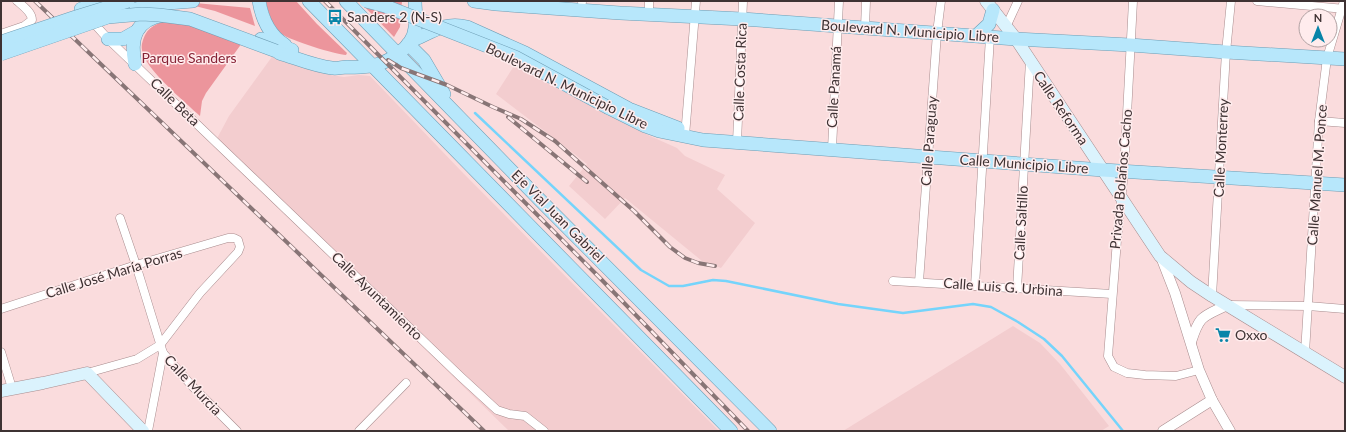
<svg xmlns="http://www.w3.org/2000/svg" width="1346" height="432" font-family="Lato,sans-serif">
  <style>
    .built { fill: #f3cdcf }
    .green { fill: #ec959c }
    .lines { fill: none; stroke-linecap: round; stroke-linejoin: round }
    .stream { stroke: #75d4fb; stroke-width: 2.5 }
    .minor-casing { stroke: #a88c8e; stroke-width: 9 }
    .tertiary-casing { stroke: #a88c8e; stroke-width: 11 }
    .secondary-casing { stroke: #a88c8e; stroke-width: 13 }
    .primary-casing { stroke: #6d9db4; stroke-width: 14 }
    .minor { stroke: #fff; stroke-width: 8 }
    .tertiary { stroke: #fff; stroke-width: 10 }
    .secondary { stroke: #dbf3fd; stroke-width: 12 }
    .primary { stroke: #b7e7fb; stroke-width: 13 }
    .rail-casing { stroke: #887576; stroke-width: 4 }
    .rail { stroke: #ffeced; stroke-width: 2.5; stroke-dasharray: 8; stroke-linecap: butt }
    .primary-bridge-casing { stroke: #6d9db4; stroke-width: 14; stroke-linecap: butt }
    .primary-bridge { stroke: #b7e7fb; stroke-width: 13 }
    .labels { text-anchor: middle; stroke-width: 3; stroke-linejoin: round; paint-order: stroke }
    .poi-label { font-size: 14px; fill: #3e3233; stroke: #ffeced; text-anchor: start }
    .street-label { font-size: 14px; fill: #3e3233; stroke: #ffeced }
    .park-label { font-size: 14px; fill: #872235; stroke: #ffeced }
  </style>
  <rect width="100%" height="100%" fill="#fadcdd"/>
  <g class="built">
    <path d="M 274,54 L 324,74 L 344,77 L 359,75 L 370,76 L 464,174 L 719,431 L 509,431 L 362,288 L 213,146 L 229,116 Z"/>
    <path d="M 514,66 L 650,136 L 677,148 L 685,156 L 725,175 L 717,189 L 755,223 L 721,268 L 702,261 L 625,198 L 605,219 L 569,186 L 587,164 L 563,145 L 496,94 Z"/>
    <path d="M 1013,326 L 1040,343 L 1060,364 L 1109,426 L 1101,431 L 843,431 Z"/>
  </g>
  <g class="green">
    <path d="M 296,1 L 317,24 L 347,53 L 346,55 C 337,55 289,40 282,34 C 273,27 268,13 266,2 Z"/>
    <path d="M 359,1 L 402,1 L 400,27 L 394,37 Z"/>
    <path d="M 195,3 L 250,8 L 255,26 L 215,11 L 195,6 Z"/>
    <path d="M 174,19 L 242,43 L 206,93 L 202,101 L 200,116 C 186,103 143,67 142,50 C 141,44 143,40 145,35 C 150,25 163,21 174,19 Z"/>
  </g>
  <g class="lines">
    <path class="stream" d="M 475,113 L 641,270 L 669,286 L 683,286 L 713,280 L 726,281 L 838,304 L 903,313 L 973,304 L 991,307 L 1018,322 L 1044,339 L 1062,356 L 1123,431"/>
    <defs>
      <g id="minor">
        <path d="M 1133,1 L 1124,171 L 1117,240 L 1108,356 L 1114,367 L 1127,373 L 1145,375 L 1176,376 L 1199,370"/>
        <path d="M 1257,1 L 1345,9"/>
        <path d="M 582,2 L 582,1"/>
        <path d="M 649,14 L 649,1"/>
        <path d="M 91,20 L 108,39 L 461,377 L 497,410 L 509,414 L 525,416 L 544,431"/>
        <path d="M 1006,27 L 1018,1"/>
        <path d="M 865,28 L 866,1"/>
        <path d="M 1,34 L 24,26 L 32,20 C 32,12 23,6 17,1"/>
        <path d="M 1319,121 L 1345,123"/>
        <path d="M 685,136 L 696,1"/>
        <path d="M 737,142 L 743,1"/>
        <path d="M 832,149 L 839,1"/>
        <path d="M 120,218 L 136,265 L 163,353 L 193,387 L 237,431"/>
        <path d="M 893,281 L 1112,294"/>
        <path d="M 919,282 L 937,33 L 941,1"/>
        <path d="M 975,286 L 990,37"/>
        <path d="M 1017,289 L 1030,61"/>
        <path d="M 1212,296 L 1226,52 L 1231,1"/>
        <path d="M 1228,305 L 1308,306 L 1345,309"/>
        <path d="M 1,309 L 136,265 L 228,238 L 234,238 L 238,240 L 240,247 L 238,252 L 200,293 L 160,345 L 137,359 L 87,373"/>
        <path d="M 1,352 L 12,388"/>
        <path d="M 1305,353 L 1319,121 L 1327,58 L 1344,1"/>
        <path d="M 148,431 L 163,353"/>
        <path d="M 359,431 L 406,383"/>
      </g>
      <g id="tertiary">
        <path d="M 1161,257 L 1175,293 L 1199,370 L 1212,400 L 1230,431"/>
        <path d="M 1191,342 C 1200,314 1203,317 1227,305"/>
        <path d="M 1163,431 L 1212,400"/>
      </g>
      <g id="secondary">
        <path d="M 986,1 L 1016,39 L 1160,256 L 1191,282 L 1212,296 L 1345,377"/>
        <path d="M 1,391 L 43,383 L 87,373 L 143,431"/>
      </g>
      <g id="primary">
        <path d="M 259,1 C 262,19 269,35 285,45"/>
        <path d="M 309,1 L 731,431"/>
        <path d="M 346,1 L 538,198 L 770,431"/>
        <path d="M 474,1 L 496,4 L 620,13 L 742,19 L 1016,39 L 1130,45 L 1226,52 L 1345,59"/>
        <path d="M 81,9 L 104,1"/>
        <path d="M 121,13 L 155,4 L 193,1"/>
        <path d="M 976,36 L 989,24 L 993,10"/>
        <path d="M 108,39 L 123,39 L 137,31"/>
        <path d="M 261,39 L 292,50"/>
        <path d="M 411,41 C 431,33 444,21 467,27 L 525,53 L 629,109 L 678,128"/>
        <path d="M 408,44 L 424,60 L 444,94"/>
        <path d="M 279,53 C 296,58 314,66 332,68 C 337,69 342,67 347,67 C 367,68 383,66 399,53 C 407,47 414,39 415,28 C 417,20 415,10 415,1"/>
        <path d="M 135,64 C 130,39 135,20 163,15"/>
        <path d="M 609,108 L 645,126 L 659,131 L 703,140 L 1103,170 L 1345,185"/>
      </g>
    </defs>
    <use href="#minor" class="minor-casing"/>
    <use href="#tertiary" class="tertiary-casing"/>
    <use href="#secondary" class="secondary-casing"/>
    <use href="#primary" class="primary-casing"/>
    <use href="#minor" class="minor"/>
    <use href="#tertiary" class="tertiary"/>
    <use href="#secondary" class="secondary"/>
    <use href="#primary" class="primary"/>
    <defs>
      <g id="rail">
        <path d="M 35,1 L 484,431"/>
        <path d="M 325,1 L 599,277 L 748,431"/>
        <path d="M 388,60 L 401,68 L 447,85 L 493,107 L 521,119 L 555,141 L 634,211 L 670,247 L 685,258 L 698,263 L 715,266"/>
        <path d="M 508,117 L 587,182"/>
      </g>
    </defs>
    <use href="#rail" class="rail-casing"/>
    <use href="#rail" class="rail"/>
    <defs>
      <g id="primary-bridge">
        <path d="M 366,1 L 385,6 L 515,57 L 609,108"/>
        <path d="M 1,42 L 76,17 L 128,1"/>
        <path d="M 1,54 L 108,17 L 142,14 L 159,15 L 190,19 L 276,51"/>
      </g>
    </defs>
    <use href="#primary-bridge" class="primary-bridge-casing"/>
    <use href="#primary-bridge" class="primary-bridge"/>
  </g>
  <defs>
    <symbol id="bus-bare" viewBox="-9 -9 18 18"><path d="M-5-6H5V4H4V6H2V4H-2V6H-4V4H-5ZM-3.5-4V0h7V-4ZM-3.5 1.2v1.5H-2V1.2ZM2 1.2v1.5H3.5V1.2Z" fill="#0884a8" stroke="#ffeced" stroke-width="2.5" paint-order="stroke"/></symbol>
    <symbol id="supermarket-bare" viewBox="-9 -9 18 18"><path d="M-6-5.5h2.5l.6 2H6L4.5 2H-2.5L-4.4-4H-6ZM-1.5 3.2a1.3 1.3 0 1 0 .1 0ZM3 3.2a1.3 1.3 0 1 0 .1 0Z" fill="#0884a8" stroke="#ffeced" stroke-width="2.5" paint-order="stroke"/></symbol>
  </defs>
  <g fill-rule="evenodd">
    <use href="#bus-bare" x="324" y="6" width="22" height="22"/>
    <use href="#supermarket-bare" x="1212" y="324" width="22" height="22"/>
  </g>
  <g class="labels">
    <g class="poi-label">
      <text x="347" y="22">Sanders 2 (N-S)</text>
      <text x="1235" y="340">Oxxo</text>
    </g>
    <g class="street-label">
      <text transform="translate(910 31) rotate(4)" y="5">Boulevard N. Municipio Libre</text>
      <text transform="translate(740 72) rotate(-88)" y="5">Calle Costa Rica</text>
      <text transform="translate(567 86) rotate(26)" y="5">Boulevard N. Municipio Libre</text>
      <text transform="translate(834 87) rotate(-87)" y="5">Calle Panamá</text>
      <text transform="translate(175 102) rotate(44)" y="5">Calle Beta</text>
      <text transform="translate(1061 108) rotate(56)" y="5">Calle Reforma</text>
      <text transform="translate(929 141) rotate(-86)" y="5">Calle Paraguay</text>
      <text transform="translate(1221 148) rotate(-87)" y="5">Calle Monterrey</text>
      <text transform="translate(1024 164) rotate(4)" y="5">Calle Municipio Libre</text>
      <text transform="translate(1317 175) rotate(-86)" y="5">Calle Manuel M. Ponce</text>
      <text transform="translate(1121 179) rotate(-85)" y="5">Privada Bolaños Cacho</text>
      <text transform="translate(558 216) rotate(45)" y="5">Eje Vial Juan Gabriel</text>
      <text transform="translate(1021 223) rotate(-87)" y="5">Calle Saltillo</text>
      <text transform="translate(114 273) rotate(-17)" y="5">Calle José María Porras</text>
      <text transform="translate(1003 287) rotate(4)" y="5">Calle Luis G. Urbina</text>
      <text transform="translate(377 296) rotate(44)" y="5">Calle Ayuntamiento</text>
      <text transform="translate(193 385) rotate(47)" y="5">Calle Murcia</text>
    </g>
    <g class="park-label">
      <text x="189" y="63">Parque Sanders</text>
    </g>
  </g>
  <rect width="1346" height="432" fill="none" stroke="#3e3233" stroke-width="4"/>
  <g transform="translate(1318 28)"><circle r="19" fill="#ffeced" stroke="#b2a2a3"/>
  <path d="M0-3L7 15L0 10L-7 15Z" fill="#0884a8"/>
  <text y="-6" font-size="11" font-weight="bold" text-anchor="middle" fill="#3e3233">N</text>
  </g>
</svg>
